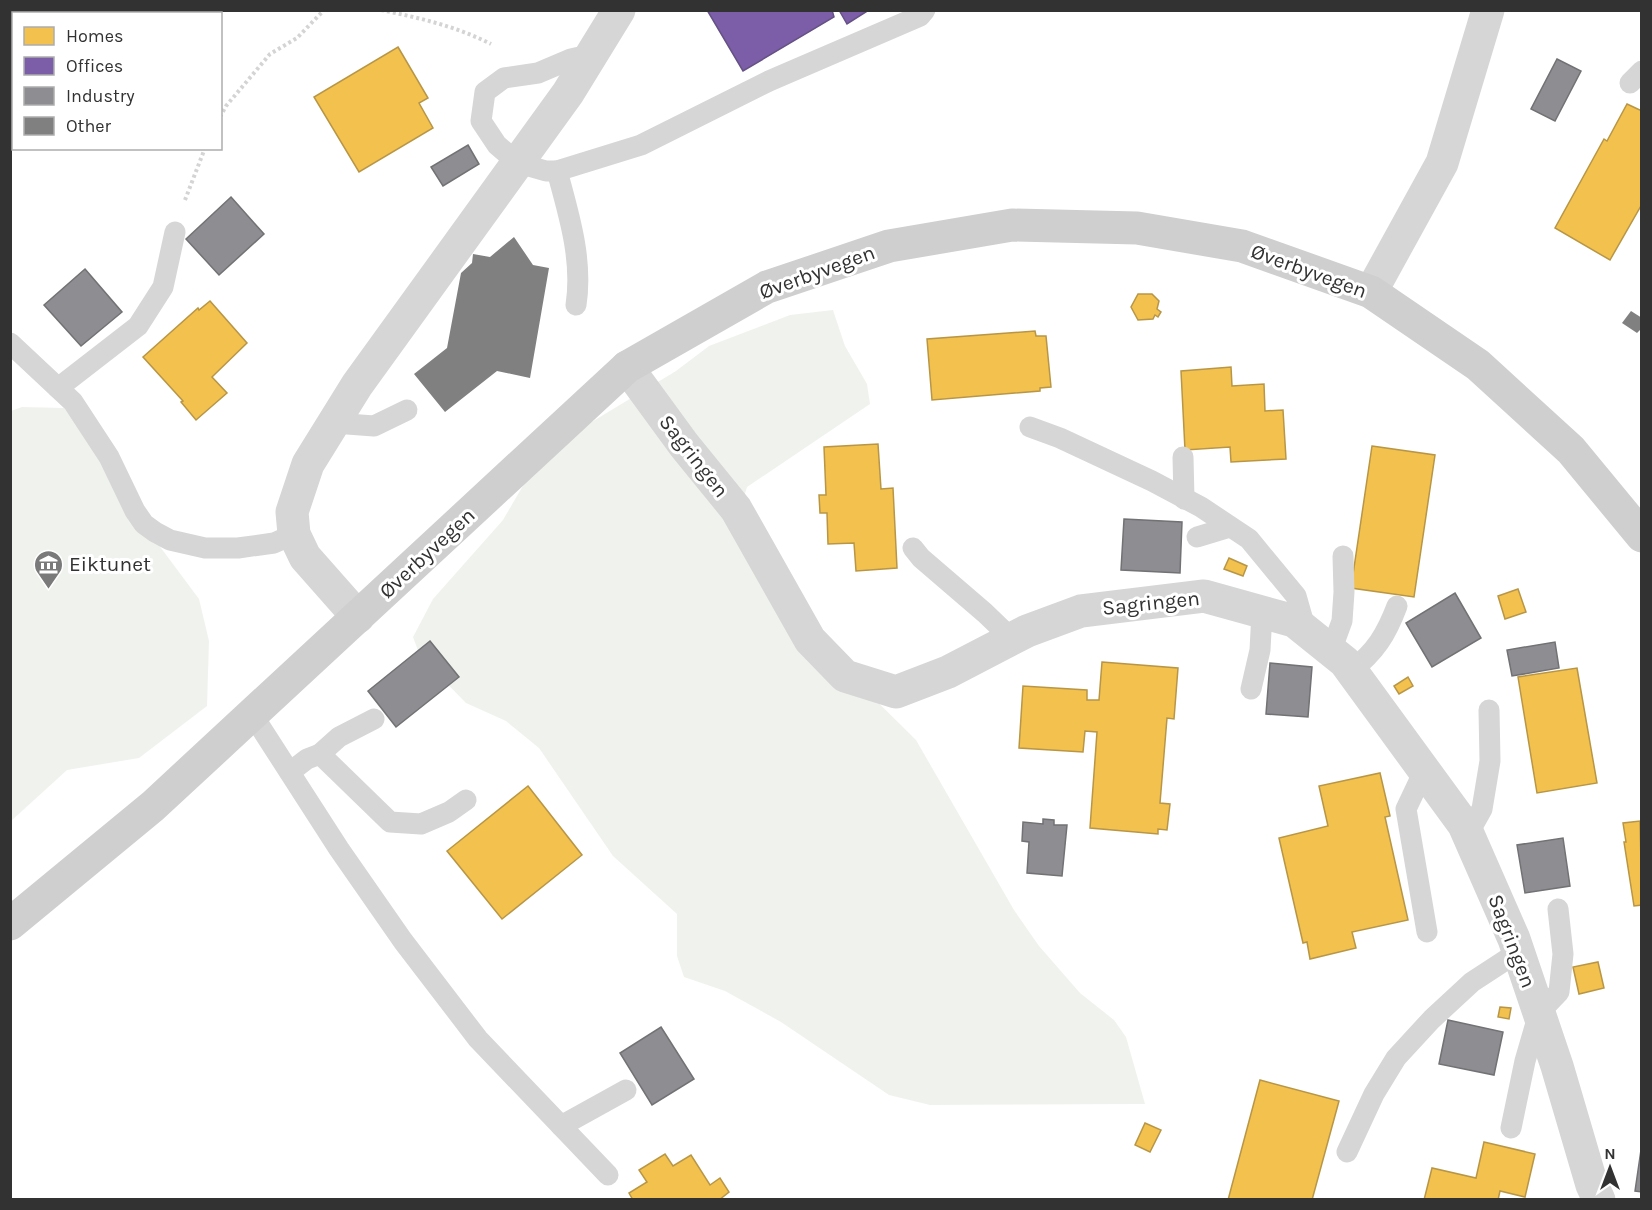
<svg xmlns="http://www.w3.org/2000/svg" width="1652" height="1210" font-family="Karla,sans-serif">
  <style>
    .green { fill: #f0f3ed }
    .homes { fill: #f2c14e; stroke: #b89646; stroke-width: 1.5 }
    .offices { fill: #7b5ea7; stroke: #655184; stroke-width: 1.5 }
    .industry { fill: #8d8d92; stroke: #727275; stroke-width: 1.5 }
    .building { fill: #808080 }
    .lines { fill: none; stroke-linecap: round; stroke-linejoin: round }
    .path { stroke: #d4d4d4; stroke-width: 4; stroke-dasharray: 3 3; stroke-linecap: butt }
    .service { stroke: #d6d6d6; stroke-width: 21 }
    .minor { stroke: #d6d6d6; stroke-width: 33 }
    .secondary { stroke: #cfcfcf; stroke-width: 33 }
    .labels { text-anchor: middle; stroke-width: 6; stroke-linejoin: round; paint-order: stroke }
    .street-label { font-size: 21px; fill: #323232; stroke: #fff }
    .poi-label { font-size: 21px; fill: #323232; stroke: #fff; text-anchor: start }
  </style>
  <rect width="100%" height="100%" fill="#fff"/>
  <g class="green">
    <path d="M 833,310 L 845,346 L 867,384 L 870,404 L 747,487 L 741,507 L 825,650 L 916,740 L 1014,910 L 1039,946 L 1080,993 L 1114,1020 L 1126,1037 L 1145,1104 L 930,1105 L 889,1095 L 781,1022 L 725,991 L 684,977 L 677,956 L 677,914 L 613,856 L 539,748 L 506,721 L 466,703 L 420,656 L 413,637 L 433,599 L 503,520 L 535,465 L 585,426 L 676,371 L 709,346 L 790,315 Z"/>
    <path d="M 22,407 L 64,408 L 118,475 L 161,548 L 199,599 L 209,641 L 207,706 L 139,758 L 67,770 L 11,821 L 11,411 Z"/>
  </g>
  <g class="homes">
    <path d="M 398,47 L 428,98 L 419,103 L 433,128 L 359,172 L 314,97 Z"/>
    <path d="M 1627,104 L 1642,111 L 1642,204 L 1610,260 L 1555,228 L 1604,139 L 1607,141 Z"/>
    <path d="M 1138,294 L 1152,294 L 1159,301 L 1157,309 L 1161,312 L 1158,317 L 1155,315 L 1153,319 L 1138,320 L 1131,307 Z"/>
    <path d="M 210,301 L 247,343 L 212,377 L 227,393 L 196,420 L 181,402 L 183,401 L 143,357 L 198,308 L 199,310 Z"/>
    <path d="M 1035,331 L 1036,336 L 1046,336 L 1051,387 L 1040,388 L 1040,391 L 932,400 L 927,339 Z"/>
    <path d="M 1231,367 L 1232,386 L 1264,384 L 1265,411 L 1283,410 L 1286,459 L 1231,462 L 1230,447 L 1185,450 L 1181,371 Z"/>
    <path d="M 878,444 L 881,489 L 893,488 L 897,568 L 856,571 L 854,543 L 828,544 L 827,513 L 820,513 L 819,495 L 826,495 L 824,447 Z"/>
    <path d="M 1372,446 L 1435,455 L 1414,597 L 1351,588 Z"/>
    <path d="M 1229,558 L 1247,566 L 1243,576 L 1224,569 Z"/>
    <path d="M 1518,589 L 1526,612 L 1505,619 L 1498,596 Z"/>
    <path d="M 1102,662 L 1178,668 L 1174,719 L 1167,718 L 1160,803 L 1170,804 L 1167,830 L 1158,829 L 1158,834 L 1090,828 L 1097,732 L 1085,731 L 1083,752 L 1019,748 L 1023,686 L 1087,690 L 1087,700 L 1099,700 Z"/>
    <path d="M 1577,668 L 1597,783 L 1537,793 L 1518,677 Z"/>
    <path d="M 1408,677 L 1413,686 L 1399,694 L 1394,686 Z"/>
    <path d="M 1380,773 L 1390,816 L 1385,817 L 1408,920 L 1352,932 L 1356,948 L 1310,959 L 1307,942 L 1303,943 L 1279,838 L 1328,826 L 1319,786 Z"/>
    <path d="M 528,786 L 582,855 L 502,919 L 447,851 Z"/>
    <path d="M 1640,821 L 1642,905 L 1634,906 L 1624,842 L 1626,842 L 1623,823 Z"/>
    <path d="M 1598,962 L 1604,988 L 1579,994 L 1573,967 Z"/>
    <path d="M 1500,1007 L 1511,1008 L 1509,1019 L 1498,1017 Z"/>
    <path d="M 1260,1080 L 1339,1101 L 1312,1200 L 1228,1200 Z"/>
    <path d="M 1145,1123 L 1161,1130 L 1150,1152 L 1135,1145 Z"/>
    <path d="M 1484,1142 L 1535,1154 L 1525,1197 L 1500,1191 L 1498,1200 L 1424,1200 L 1432,1168 L 1476,1178 Z"/>
    <path d="M 665,1154 L 673,1166 L 691,1155 L 710,1185 L 720,1178 L 729,1192 L 719,1200 L 633,1200 L 629,1193 L 647,1182 L 639,1170 Z"/>
  </g>
  <g class="offices">
    <path d="M 707,10 L 832,10 L 834,17 L 743,71 Z"/>
    <path d="M 839,10 L 869,10 L 847,24 Z"/>
  </g>
  <g class="industry">
    <path d="M 1557,59 L 1581,71 L 1555,121 L 1531,109 Z"/>
    <path d="M 468,145 L 479,164 L 443,186 L 431,167 Z"/>
    <path d="M 231,197 L 264,234 L 219,275 L 186,239 Z"/>
    <path d="M 85,269 L 122,312 L 81,346 L 44,305 Z"/>
    <path d="M 1124,519 L 1182,522 L 1180,573 L 1121,570 Z"/>
    <path d="M 1455,593 L 1481,638 L 1432,667 L 1406,623 Z"/>
    <path d="M 430,641 L 459,677 L 396,727 L 368,691 Z"/>
    <path d="M 1555,642 L 1559,668 L 1512,676 L 1507,650 Z"/>
    <path d="M 1270,663 L 1312,667 L 1308,717 L 1266,714 Z"/>
    <path d="M 1043,819 L 1054,820 L 1054,825 L 1067,825 L 1062,876 L 1027,873 L 1029,842 L 1022,841 L 1023,822 L 1043,824 Z"/>
    <path d="M 1563,838 L 1570,886 L 1525,893 L 1517,845 Z"/>
    <path d="M 1448,1020 L 1503,1032 L 1494,1075 L 1439,1064 Z"/>
    <path d="M 661,1027 L 694,1079 L 652,1105 L 620,1053 Z"/>
    <path d="M 1642,1143 L 1642,1192 L 1635,1191 Z"/>
  </g>
  <g class="building">
    <path d="M 514,237 L 533,265 L 549,268 L 530,378 L 497,371 L 445,412 L 414,374 L 447,348 L 461,273 L 472,263 L 473,254 L 490,257 Z"/>
    <path d="M 1631,311 L 1642,318 L 1642,328 L 1637,333 L 1622,323 Z"/>
  </g>
  <g class="lines">
    <g class="path">
      <path d="M 381,10 C 420,18 455,26 491,44"/>
      <path d="M 220,117 L 226,106 L 270,54 L 297,38 L 324,10"/>
      <path d="M 185,200 L 205,148"/>
    </g>
    <g class="service">
      <path d="M 593,54 L 571,59 L 538,73 L 504,78 L 485,92 L 481,121 L 497,145 L 518,163 L 546,171 L 557,171 L 641,145 L 769,81 L 920,16 L 925,10"/>
      <path d="M 1630,83 L 1642,71"/>
      <path d="M 557,171 C 569,215 583,260 576,305"/>
      <path d="M 10,343 L 73,402 L 109,457 L 135,511 L 144,524 L 155,532 L 170,540 L 205,548 L 238,548 L 274,543 L 294,534"/>
      <path d="M 58,388 L 138,326 L 163,287 L 175,232"/>
      <path d="M 334,423 L 374,426 L 407,410"/>
      <path d="M 1030,427 L 1060,438 L 1152,481 L 1201,507 L 1249,539 L 1296,596 L 1306,631"/>
      <path d="M 1183,457 L 1184,499"/>
      <path d="M 1197,537 L 1230,527"/>
      <path d="M 913,548 L 921,558 L 985,613 L 1011,638"/>
      <path d="M 1331,651 L 1342,621 L 1344,592 L 1343,556"/>
      <path d="M 1351,671 C 1376,651 1386,635 1397,606"/>
      <path d="M 1251,689 L 1260,650 L 1262,612"/>
      <path d="M 252,714 L 339,849 L 403,941 L 478,1039 L 608,1175"/>
      <path d="M 320,754 L 339,737 L 374,719"/>
      <path d="M 1424,771 L 1406,809 L 1427,932"/>
      <path d="M 290,772 L 307,759 L 320,754 L 390,822 L 421,824 L 449,812 L 466,800"/>
      <path d="M 1468,834 L 1482,809 L 1490,761 L 1489,710"/>
      <path d="M 561,1126 L 626,1090"/>
      <path d="M 1511,1128 L 1525,1061 L 1539,1013 L 1559,992 L 1563,954 L 1558,909"/>
      <path d="M 1347,1152 L 1374,1094 L 1396,1058 L 1432,1019 L 1472,982 L 1518,952"/>
    </g>
    <g class="minor">
      <path d="M 1371,292 L 1442,163 L 1488,10"/>
      <path d="M 627,367 L 684,445 L 736,509 L 810,640 L 845,676 L 896,692 L 948,672 L 1027,631 L 1081,611 L 1204,596 L 1294,621 L 1345,662 L 1464,825 L 1514,939 L 1557,1066 L 1592,1185 L 1599,1200"/>
      <path d="M 358,617 L 305,557 L 294,534 L 292,512 L 308,464 L 357,385 L 568,93 L 619,10"/>
    </g>
    <path class="secondary" d="M 10,924 L 153,806 L 627,367 L 767,287 L 889,246 L 1012,225 L 1137,228 L 1242,246 L 1371,292 L 1478,365 L 1571,450 L 1642,536"/>
  </g>
  <defs>
    <symbol id="museum-pin" viewBox="-11 -11 22 30"><path d="M0 17L-7.5 6A9.5 9.5 0 1 1 7.5 6Z" fill="#7a7a7a" stroke="#fff"/><path d="M0-6L6-3V-2H-6V-3ZM-5-1h2V3h-2ZM-1-1h2V3h-2ZM3-1h2V3H3ZM-6 4H6V6H-6Z" fill="#fff"/></symbol>
  </defs>
  <g fill-rule="evenodd">
    <use href="#museum-pin" x="32" y="548" width="33" height="45"/>
  </g>
  <g class="labels">
    <g class="street-label">
      <text transform="translate(1309 271) rotate(20)" y="7">Øverbyvegen</text>
      <text transform="translate(817 272) rotate(-20)" y="7">Øverbyvegen</text>
      <text transform="translate(694 456) rotate(52)" y="7">Sagringen</text>
      <text transform="translate(427 553) rotate(-43)" y="7">Øverbyvegen</text>
      <text transform="translate(1151 603) rotate(-6)" y="7">Sagringen</text>
      <text transform="translate(1512 941) rotate(69)" y="7">Sagringen</text>
    </g>
    <g class="poi-label">
      <text x="69" y="571">Eiktunet</text>
    </g>
  </g>
  <rect width="1652" height="1210" fill="none" stroke="#323232" stroke-width="24"/>
  <rect x="12" y="12" width="210" height="138" fill="#ffffff" stroke="#adadad" stroke-width="1.5"/>
  <rect x="24" y="27" width="30" height="18" fill="#f2c14e" stroke="#adadad" stroke-width="1.5"/>
  <text x="66" y="42" font-size="18" fill="#323232">Homes</text>
  <rect x="24" y="57" width="30" height="18" fill="#7b5ea7" stroke="#adadad" stroke-width="1.5"/>
  <text x="66" y="72" font-size="18" fill="#323232">Offices</text>
  <rect x="24" y="87" width="30" height="18" fill="#8d8d92" stroke="#adadad" stroke-width="1.5"/>
  <text x="66" y="102" font-size="18" fill="#323232">Industry</text>
  <rect x="24" y="117" width="30" height="18" fill="#808080" stroke="#adadad" stroke-width="1.5"/>
  <text x="66" y="132" font-size="18" fill="#323232">Other</text>
  <g transform="translate(1610 1168)" stroke="#ffffff" stroke-width="4.5" paint-order="stroke">
  <path d="M0-4.5L10 22L0 15L-10 22Z" fill="#323232"/>
  <text y="-9" font-size="16" font-weight="bold" text-anchor="middle" fill="#323232">N</text>
  </g>
</svg>
